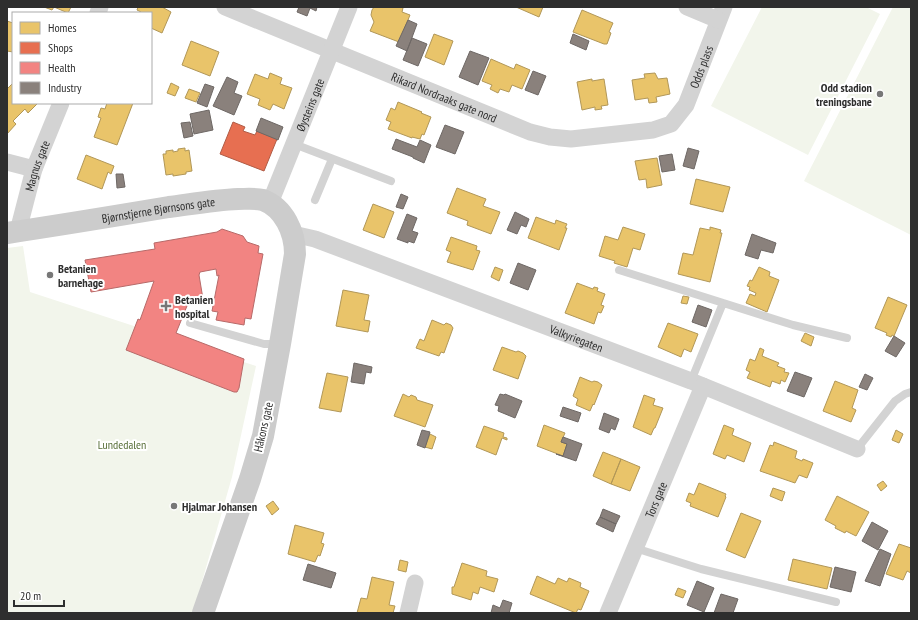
<svg xmlns="http://www.w3.org/2000/svg" width="918" height="620" font-family="'PT Sans Narrow',sans-serif">
	<style>
		.green { fill: #f2f5eb }
		.homes { fill: #e9c46a; stroke: #b19758 }
		.shops { fill: #e76f51; stroke: #b05c46 }
		.health { fill: #f28482; stroke: #b76a69 }
		.industry { fill: #8a817c; stroke: #6e6865 }
		.lines { fill: none; stroke-linecap: round; stroke-linejoin: round }
		.lane { stroke: #d3d3d3; stroke-width: 8 }
		.street { stroke: #d3d3d3; stroke-width: 17 }
		.secondary { stroke: #ccc; stroke-width: 22 }
		.poi-dot { fill: #777; stroke: #fff; stroke-width: 1.5 }
		.labels { text-anchor: middle; dominant-baseline: central; stroke-width: 4; stroke-linejoin: round; paint-order: stroke }
		.street-label { font-size: 12px; fill: #2e2e2e; stroke: #fff }
		.poi-label { font-size: 12px; font-weight: bold; fill: #2e2e2e; stroke: #fff; text-anchor: start }
		.park-label { font-size: 12px; fill: #576e37; stroke: #fff }
	</style>
	<rect width="100%" height="100%" fill="#fff"/>
	<path class="green" d="M762 7H866L880 14 808 155 711 106Z
		M893 7H911V235L804 181Z
		M23 246 30 292 256 366 232 477 193 613H7V248Z"/>
	<path class="homes" d="M44 7H71L68 13 54 7 52 10Z
		M138 7H162L171 12 162 33 151 28V13H140L141 12 137 10Z
		M374 7H400L403 8 402 12 410 15 399 42 370 31 374 22 371 15 372 10Z
		M516 7H543L539 17Z
		M582 10 613 23 609 32 611 33 607 44H604L573 32Z
		M7 21 13 23V52L7 51Z
		M434 34 453 41 444 65 425 57Z
		M191 41 219 52 210 76 182 65Z
		M491 59 514 69 516 64 530 70 522 89 512 85 509 92 500 89 498 93 490 89 492 85 482 81Z
		M270 73 282 78 280 84 292 88 284 109 273 104 270 110 258 105 260 99 247 94 255 74 268 79Z
		M655 73 658 79 667 78 670 94 656 97 657 102 649 103 648 98 635 100 632 80 645 78 644 74Z
		M592 79V81L604 79 608 105 601 106 602 109 595 110V107L582 110 577 82Z
		M13 83V103H38L28 113 25 109 13 121 16 124 7 134V89Z
		M171 83 179 87 175 96 167 93Z
		M189 89 200 93 196 102 185 98Z
		M398 102 422 112 421 113 431 117 424 135 422 134 420 139 412 137V138L388 129 391 122 386 120 391 108 395 110Z
		M107 103H133L117 145 94 137 101 118 98 117 101 108 105 109Z
		M185 148V151L189 150 192 171 186 172V174L173 176V174L166 175 163 154H166V151L173 150V152L178 151V149Z
		M86 155 114 166 111 174 108 172 102 189 77 179Z
		M657 158 662 185 647 188 646 179 639 180 635 161Z
		M696 179 730 187 723 212 690 204Z
		M457 188 486 199 483 206 500 212 491 234 467 225 468 221 447 213Z
		M373 204 394 212 384 238 363 230Z
		M536 217 555 224 556 220 567 224 565 228H567L559 250 528 238Z
		M623 227 645 234 640 250 633 248 627 267 614 263 615 261 599 256 605 236 618 240Z
		M710 227 721 230 720 233H722L710 282 678 274 683 253 693 255 700 228 710 230Z
		M451 237 477 246 476 250 480 251 473 270 447 262 451 252 446 250Z
		M495 267 503 270 499 281 491 277Z
		M759 267 770 272 769 276 779 280 767 312 746 303 750 294 755 296 756 293 749 290 750 287 747 286 750 280 752 281Z
		M577 283 593 289 594 287 598 288 597 291 605 294 601 305 604 306 601 313 598 312 594 324 565 313Z
		M343 290 369 295 364 320 370 321 368 332 336 326Z
		M683 296 689 297 687 304 681 303Z
		M888 297 907 305 894 336 892 335 891 337 886 335 887 333 875 328Z
		M432 320 444 325 446 323 451 325 453 328 444 353 441 352 439 356 416 348 420 339 424 341Z
		M668 323 698 334 691 352 684 349 681 357 658 347Z
		M805 333 814 337 811 346 801 341Z
		M502 347 516 352 518 351 523 353 526 356 518 379 493 370Z
		M760 348 764 350 762 356 779 363 777 366 785 369 784 372 789 373 785 382 781 380 780 384 772 381 770 387 747 378 750 372 746 370 750 359 755 361Z
		M327 373 348 377 341 412 319 408Z
		M580 377 592 382 594 381 598 382 602 385 594 405 593 404 590 411 576 405 578 399 573 396Z
		M835 381 858 390 852 408 856 410 851 422 823 411Z
		M403 394 409 397 411 395 416 397 417 400 433 405 425 427 394 416Z
		M644 395 655 399 653 405 663 408 655 428H654L651 435 633 427Z
		M544 425 565 433 561 442 567 444 563 456 537 446Z
		M724 425 734 429 732 435 751 443 744 462 727 455 725 459 713 454Z
		M484 426 504 433 503 437 507 438V440L502 438 496 455 476 447Z
		M896 430 903 434 899 443 892 440Z
		M430 434 436 437 432 449 425 447Z
		M774 442 797 451 795 458 802 461 803 459 813 463 807 478 799 475 795 483 760 471 770 445 773 446Z
		M603 452 621 459 611 484 593 476Z
		M621 459 640 467 630 491 611 484Z
		M883 481 887 486 881 491 877 485Z
		M699 483 726 494 725 496 726 497 718 517 690 506 691 503 686 501 689 493 694 495Z
		M773 488 785 492 782 501 770 496Z
		M837 496 869 512 856 536 846 531 845 533 835 528 836 526 825 520Z
		M273 501 279 509 272 515 266 506Z
		M741 513 761 521 745 558 726 550Z
		M295 525 324 533 321 543 324 544 320 556 318 555 315 562 288 554Z
		M899 544 911 548V573L907 571 903 580 886 574Z
		M793 559 832 568 827 589 788 580Z
		M400 560 408 562 406 572 398 570Z
		M462 563 487 571 486 576 498 579 494 592 480 587 478 594 473 592 471 600 452 594V587H454Z
		M537 576 555 584 558 578 567 582 569 578 581 583 580 587 589 591 581 610 578 609 576 613 530 594Z
		M372 577 394 582 389 605 395 606 393 613H357L361 598 367 599Z
		M678 588 686 591 683 598 675 595Z"/>
	<path class="shops" d="M233 122 245 127 243 131 255 135 257 131 277 139 264 171 220 154Z"/>
	<path class="health" d="M222 229 243 236 247 242 259 246 258 253 263 254 251 319 245 318 244 325 216 320 218 312 212 311 219 275 217 276 216 269 200 272 199 275 203 299 189 301 176 333 244 359 239 388 237 392H234L126 350 138 319 140 320 154 281 91 292 85 260 155 249 154 243 217 232Z"/>
	<path class="industry" d="M299 7H317L316 11 310 8 307 16 297 12Z
		M408 20 417 24 407 51 396 46Z
		M573 34 589 41 586 50 570 43Z
		M412 38 427 44 418 66 403 60Z
		M470 51 489 58 478 85 459 77Z
		M533 71 546 76 538 95 525 90Z
		M227 77 238 82 234 93 242 96 234 115 213 106Z
		M205 84 214 87 207 107 197 103Z
		M209 110 213 130 194 134 190 114Z
		M261 118 283 127 278 140 256 131Z
		M190 122 193 136 184 138 181 123Z
		M445 125 464 132 455 154 436 147Z
		M396 139 417 147 420 140 431 145 424 163 413 158V157L392 149Z
		M688 148 699 151 694 169 683 166Z
		M672 154 675 170 662 172 659 156Z
		M116 174H123L125 187 117 188Z
		M401 194 408 197 403 209 396 207Z
		M515 212 529 219 526 227 521 225 517 234 507 230Z
		M407 214 417 218 412 231 418 233 414 243 408 241V243L397 239Z
		M752 234 776 243 773 253 761 250 758 259 745 255Z
		M518 263 536 270 528 290 510 283Z
		M698 305 712 310 706 327 692 322Z
		M894 336 905 343 896 357 885 351Z
		M354 363 372 367 371 373 366 372 364 384 351 382Z
		M795 372 812 378 804 397 787 391Z
		M865 374 873 378 867 390 859 387Z
		M500 394 504 395 505 394 522 401 515 418 498 411 499 406 495 405Z
		M563 407 581 413 578 422 560 416Z
		M604 413 619 419 615 430 611 428 609 433 599 429Z
		M422 430 430 432 425 448 417 445Z
		M563 437 582 444 576 461 556 454 563 456 567 444 561 442Z
		M603 509 620 516 616 524 600 517Z
		M600 517 616 524 613 532 596 524Z
		M872 522 888 531 878 550 862 541Z
		M880 549 891 554 880 586 865 581Z
		M308 564 336 573 331 588 303 580Z
		M835 567 856 572 851 592 830 587Z
		M697 581 714 588 704 612 687 605Z
		M721 594 738 599 733 613H714Z
		M503 600 512 603 509 613H491L493 605 500 608Z"/>
	<g class="lines">
		<path class="lane" d="M294 144 391 181
			M315 200 332 159
			M619 270 793 325 847 338
			M190 323 264 344H278
			M691 381 723 303
			M857 449 895 401 905 394 911 392
			M635 548 701 569 836 602"/>
		<g class="street">
			<path id="s1" d="M225 7 530 132 550 137 571 139 653 130 671 124 686 105 724 7"/>
			<path d="M687 7 718 20"/>
			<path d="M98 13 100 7"/>
			<path d="M7 162 34 169"/>
			<path id="s2" d="M270 203 349 7"/>
			<path id="s3" d="M18 231 34 169 61 103"/>
			<path id="s4" d="M293 234 315 239 691 381 857 449"/>
			<path d="M408 613 415 583"/>
			<path id="s5" d="M608 613 703 386"/>
		</g>
		<path class="secondary" id="s6" d="M7 233C61 225 115 216 169 207 192 204 215 200 238 199 246 199 255 198 263 200 284 208 295 232 295 254L280 344 263 436 250 479 203 613"/>
	</g>
	<g class="poi-dot">
		<circle cx="880" cy="94" r="4"/>
		<circle cx="50" cy="275" r="4"/>
		<path d="M164 300h4v4h4v4h-4v4h-4v-4h-4v-4h4z"/>
		<circle cx="174" cy="506" r="4"/>
	</g>
	<g class="labels">
		<g class="street-label">
			<text stroke="none"><textPath href="#s1" startOffset="538">Odds plass</textPath></text>
			<text stroke="none"><textPath href="#s1" startOffset="237">Rikard Nordraaks gate nord</textPath></text>
			<text stroke="none"><textPath href="#s2" startOffset="106">Øysteins gate</textPath></text>
			<text stroke="none"><textPath href="#s3" startOffset="68">Magnus gate</textPath></text>
			<text stroke="none"><textPath href="#s6" startOffset="153">Bjørnstjerne Bjørnsons gate</textPath></text>
			<text stroke="none"><textPath href="#s4" startOffset="302">Valkyriegaten</textPath></text>
			<text transform="translate(263 427) rotate(-77)">Håkons gate</text>
			<text stroke="none"><textPath href="#s5" startOffset="123">Tors gate</textPath></text>
		</g>
		<g class="poi-label">
			<text x="872" y="87" text-anchor="end">Odd stadion<tspan x="872" dy="14">treningsbane</tspan></text>
			<text x="58" y="268">Betanien<tspan x="58" dy="14">barnehage</tspan></text>
			<text x="175" y="299">Betanien<tspan x="175" dy="14">hospital</tspan></text>
			<text x="182" y="506">Hjalmar Johansen</text>
		</g>
		<g class="park-label">
			<text x="122" y="444">Lundedalen</text>
		</g>
	</g>
	<rect width="918" height="620" fill="none" stroke="#2e2e2e" stroke-width="16"/>
	<rect x="12" y="12" width="140" height="92" fill="#ffffff" stroke="#ababab"/>
	<rect x="20" y="22" width="20" height="12" fill="#e9c46a" stroke="#ababab"/>
	<text x="48" y="32" font-size="12" fill="#2e2e2e">Homes</text>
	<rect x="20" y="42" width="20" height="12" fill="#e76f51" stroke="#ababab"/>
	<text x="48" y="52" font-size="12" fill="#2e2e2e">Shops</text>
	<rect x="20" y="62" width="20" height="12" fill="#f28482" stroke="#ababab"/>
	<text x="48" y="72" font-size="12" fill="#2e2e2e">Health</text>
	<rect x="20" y="82" width="20" height="12" fill="#8a817c" stroke="#ababab"/>
	<text x="48" y="92" font-size="12" fill="#2e2e2e">Industry</text>
	<path d="M14 600v6h50v-6" fill="none" stroke="#2e2e2e" stroke-width="2"/>
	<text x="20" y="600" font-size="12" fill="#2e2e2e" stroke="#ffffff" stroke-width="3" paint-order="stroke">20 m</text>
</svg>
